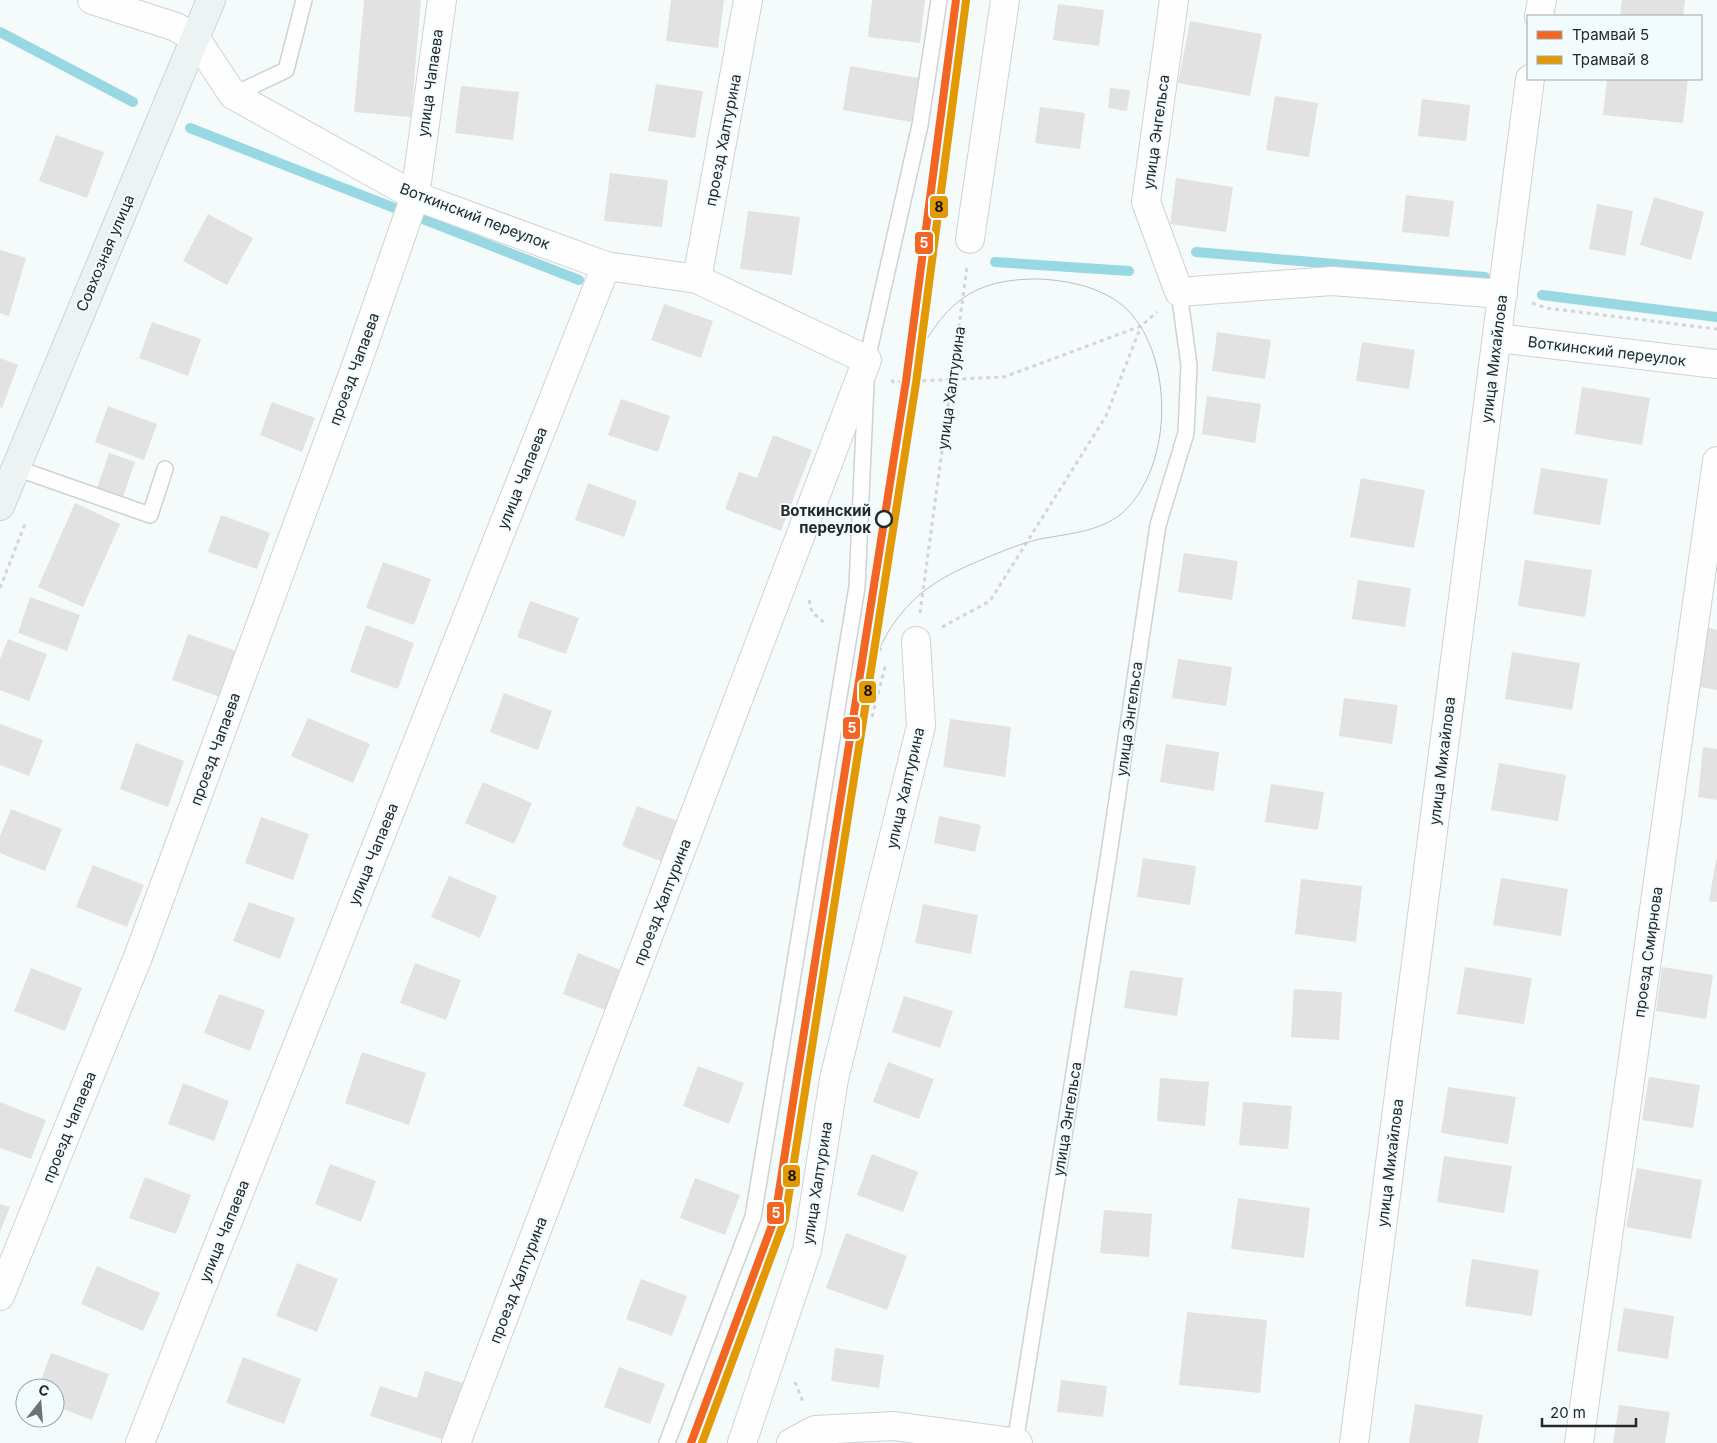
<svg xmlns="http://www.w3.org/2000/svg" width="1717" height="1443" font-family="Inter,sans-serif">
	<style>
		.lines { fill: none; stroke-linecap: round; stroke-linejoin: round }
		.stream { stroke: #97d8e3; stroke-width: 10 }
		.building { fill: #e2e2e3 }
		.lane-casing { stroke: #ced2d3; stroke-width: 18 }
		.street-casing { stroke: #ced2d3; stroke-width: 30 }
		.secondary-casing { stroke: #ced2d3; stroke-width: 30 }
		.path { stroke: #d4d5d6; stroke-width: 3; stroke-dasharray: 4 4; stroke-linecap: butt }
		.lane { stroke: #fefefe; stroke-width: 15 }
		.street { stroke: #fefefe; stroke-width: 28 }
		.secondary { stroke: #edf3f3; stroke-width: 28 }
		.tram { stroke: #bebebf; stroke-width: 1 }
		.tram-1-casing { stroke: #f2fcfe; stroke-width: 11 }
		.tram-2-casing { stroke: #f2fcfe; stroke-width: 11 }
		.tram-1 { stroke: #f26522; stroke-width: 8 }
		.tram-2 { stroke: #e29904; stroke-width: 8 }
		.stop-dot { fill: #f2fcfe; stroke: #242828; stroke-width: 2.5 }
		.labels { text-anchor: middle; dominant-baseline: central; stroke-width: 4; stroke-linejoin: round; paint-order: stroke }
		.street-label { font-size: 15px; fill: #242828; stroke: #f2fcfe }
		.stop-label { font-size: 15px; font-weight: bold; fill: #242828; stroke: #f2fcfe; text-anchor: end }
		.line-badge { stroke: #f2fcfe; stroke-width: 2 }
		.badge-label { font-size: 14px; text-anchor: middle; font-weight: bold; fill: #fff }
		.pale-badge-label { font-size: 14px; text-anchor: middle; font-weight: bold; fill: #111 }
	</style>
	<rect width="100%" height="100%" fill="#f5fafb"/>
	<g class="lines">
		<path class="stream" d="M0 32 133 102
			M190 128 579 280
			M1196 252 1485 277
			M995 262 1129 271
			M1542 295 1717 317"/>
	</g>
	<path class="building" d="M364 0H421L411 117 354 112Z
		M671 0H724L718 48 666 41Z
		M872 0H925L920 43 868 37Z
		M1622 0H1685L1683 16H1620Z
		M1058 4 1104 10 1099 46 1053 40Z
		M1190 21 1262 34 1250 96 1178 83Z
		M850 66 918 78 911 122 843 110Z
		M1607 79H1688L1683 123 1603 115Z
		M656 84 703 91 695 138 648 131Z
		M461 86 519 92 513 140 455 133Z
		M1110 88 1130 90 1127 111 1108 108Z
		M1275 96 1318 103 1309 157 1266 150Z
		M1422 99 1470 105 1466 141 1418 136Z
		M1040 107 1085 113 1080 149 1035 143Z
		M56 135 104 152 87 198 39 181Z
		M610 173 668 180 662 227 604 221Z
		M1176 178 1233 187 1226 232 1170 224Z
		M1406 195 1454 201 1449 237 1402 232Z
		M1654 197 1704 212 1691 260 1640 245Z
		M1597 204 1633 211 1625 256 1589 249Z
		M748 211 800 217 792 275 740 269Z
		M208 214 253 238 227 285 183 261Z
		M0 250 26 258 9 316 0 313Z
		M664 304 713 321 701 358 651 340Z
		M152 322 201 339 188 376 139 358Z
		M1217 332 1271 340 1265 379 1212 371Z
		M1362 342 1415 350 1409 389 1356 381Z
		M0 358 18 365 2 408 0 407Z
		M1582 387 1650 398 1642 445 1575 434Z
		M1207 396 1261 404 1255 443 1202 434Z
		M621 399 670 416 658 452 608 435Z
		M272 402 315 418 302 452 260 435Z
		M108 406 157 424 144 460 95 442Z
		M773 435 812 450 781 531 725 509 739 472 757 478Z
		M109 453 135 462 123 497 97 488Z
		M1541 468 1608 479 1600 525 1533 514Z
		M1361 478 1425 490 1414 548 1350 537Z
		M588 483 637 501 624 537 575 520Z
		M75 503 120 524 83 607 38 587Z
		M221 515 270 533 257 569 208 552Z
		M1184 553 1238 561 1232 600 1178 592Z
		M1525 560 1592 570 1585 617 1518 606Z
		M383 562 431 579 414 625 366 608Z
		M1358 580 1411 588 1405 627 1352 619Z
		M30 597 80 615 67 651 18 633Z
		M530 601 579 618 566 654 517 637Z
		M366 625 414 643 398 689 350 672Z
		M1705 627 1717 630V690L1695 686Z
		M188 634 236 651 220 697 172 680Z
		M8 639 47 654 29 701 0 690V659Z
		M1512 652 1580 663 1572 710 1505 699Z
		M1178 659 1232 667 1226 706 1172 698Z
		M504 693 552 711 538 750 490 732Z
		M1344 698 1398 705 1392 744 1339 736Z
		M308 718 370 744 353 783 291 756Z
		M950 719 1011 727 1005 777 943 767Z
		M0 724 43 740 29 776 0 765Z
		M136 743 184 761 168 807 120 789Z
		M1166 744 1219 752 1214 791 1160 782Z
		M1703 747 1717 749V800L1698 797Z
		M1499 763 1566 775 1558 821 1491 810Z
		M483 782 532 803 514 844 465 823Z
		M1271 784 1324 792 1318 830 1265 822Z
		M637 806 683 823 668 864 622 846Z
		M11 809 62 829 45 871 0 853V836Z
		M939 816 981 825 975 852 934 843Z
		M261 817 309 834 293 880 245 863Z
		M1143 858 1196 866 1190 905 1137 897Z
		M1716 860H1717V902L1709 901Z
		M93 865 144 885 127 927 76 907Z
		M449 876 497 896 480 938 431 917Z
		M1501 878 1568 889 1561 936 1493 925Z
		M1301 879 1362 886 1356 942 1295 934Z
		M249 902 295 918 280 959 233 941Z
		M923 904 978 915 971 954 915 943Z
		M578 953 623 971 608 1011 563 994Z
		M415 963 461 980 446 1020 400 1003Z
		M1465 967 1532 978 1524 1024 1457 1014Z
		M1662 967 1713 975 1706 1019 1656 1011Z
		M31 968 82 988 65 1031 14 1011Z
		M1130 970 1183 978 1177 1016 1124 1008Z
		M1294 989 1342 992 1339 1040 1291 1037Z
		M219 994 265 1010 250 1051 204 1033Z
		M904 996 953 1011 940 1048 892 1032Z
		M362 1052 426 1073 409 1125 345 1103Z
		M888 1062 934 1079 919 1119 873 1102Z
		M698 1066 744 1083 729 1124 683 1106Z
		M1649 1077 1700 1085 1693 1128 1642 1120Z
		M1160 1078 1209 1082 1205 1126 1157 1121Z
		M183 1083 229 1101 214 1141 168 1124Z
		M1448 1087 1516 1097 1508 1144 1441 1133Z
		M0 1102 46 1120 31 1159 0 1148Z
		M1243 1102 1292 1106 1288 1149 1239 1145Z
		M872 1154 918 1172 903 1212 857 1195Z
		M1444 1156 1512 1166 1504 1213 1437 1202Z
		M330 1164 376 1181 361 1222 315 1204Z
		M1637 1168 1702 1180 1691 1239 1626 1227Z
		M145 1177 191 1195 176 1234 129 1218Z
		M695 1178 740 1195 725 1235 680 1218Z
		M1238 1198 1310 1208 1304 1258 1231 1249Z
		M0 1204 10 1207 0 1232Z
		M1104 1210 1152 1214 1149 1257 1100 1253Z
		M846 1233 907 1256 887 1310 826 1288Z
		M1472 1259 1539 1270 1532 1316 1465 1306Z
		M297 1263 338 1279 317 1332 276 1316Z
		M97 1266 160 1293 143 1331 81 1304Z
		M641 1279 687 1296 672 1336 626 1319Z
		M1624 1308 1674 1316 1668 1359 1617 1351Z
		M1187 1312 1267 1320 1260 1393 1179 1385Z
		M835 1348 884 1355 879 1388 831 1381Z
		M51 1353 109 1374 92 1420 55 1406V1388H38Z
		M243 1357 301 1379 284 1424 226 1403Z
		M619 1367 665 1384 650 1424 604 1407Z
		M425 1371 463 1383 445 1440 370 1416 380 1386 417 1398Z
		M1061 1380 1107 1386 1103 1417 1057 1412Z
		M1415 1404 1483 1415 1478 1443H1409Z
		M1619 1405 1670 1412 1665 1443H1613Z"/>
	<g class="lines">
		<g class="lane-casing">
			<path id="lane" d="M233 95 286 70 304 0
				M16 468 150 515 165 469
				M667 1443 753 1217 857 587 867 360 920 125 939 0
				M1015 1443 1108 860 1158 525 1186 433 1189 365 1179 292"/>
		</g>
		<g class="street-casing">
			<path id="street" d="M92 0 176 27 196 39 233 95 415 196 606 266 697 279 867 360 456 1443
				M1174 0 1146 202 1179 292 1332 281 1503 294
				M1539 16 1542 0
				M970 239 1005 0
				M697 279 748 0
				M1497 338 1717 364
				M0 1296 138 957 356 366 415 196 442 0
				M140 1443 606 266
				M742 1443 807 1250 834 1079 921 726 916 641
				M791 1443 815 1430 894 1426 1018 1443
				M1354 1443 1530 79
				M1579 1443 1717 461"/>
		</g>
		<g class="secondary-casing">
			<path id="secondary" d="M0 506 211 0"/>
		</g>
		<path class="path" d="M1532 303 1546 308 1717 329
			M891 380 894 382 1004 377 1141 326 1157 312
			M0 588 25 524
			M809 600 812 612 827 625
			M920 613 967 267
			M942 627 990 601 1106 416 1141 326
			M870 648 886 650
			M872 717 886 663
			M795 1382 803 1402"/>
		<use href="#lane" class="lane"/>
		<use href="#street" class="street"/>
		<use href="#secondary" class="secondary"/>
		<path class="tram" d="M869 672C894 608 923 583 986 558 1003 551 1022 543 1040 539 1066 534 1099 532 1121 514 1172 470 1174 366 1133 316 1111 288 1066 279 1033 279 959 280 938 316 906 376"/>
		<g class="tram-1-casing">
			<path id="tram-1" d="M691 1443 775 1217 906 381 956 0"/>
		</g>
		<g class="tram-2-casing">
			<path id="tram-2" d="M702 1443 785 1219 916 383 966 1"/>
		</g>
		<use href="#tram-1" class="tram-1"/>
		<use href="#tram-2" class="tram-2"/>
	</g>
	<circle class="stop-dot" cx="884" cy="519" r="8"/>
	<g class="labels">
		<g class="street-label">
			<text transform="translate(430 83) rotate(-82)">улица Чапаева</text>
			<text transform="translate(1156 132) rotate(-82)">улица Энгельса</text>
			<text transform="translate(723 140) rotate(-79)">проезд Халтурина</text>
			<text transform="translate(475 216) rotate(21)">Воткинский переулок</text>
			<text transform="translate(105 253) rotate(-67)">Совхозная улица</text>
			<text transform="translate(1607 351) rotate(7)">Воткинский переулок</text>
			<text transform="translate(1494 359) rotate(-83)">улица Михайлова</text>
			<text transform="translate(354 369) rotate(-70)">проезд Чапаева</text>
			<text transform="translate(951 388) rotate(-82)">улица Халтурина</text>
			<text transform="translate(522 478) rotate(-68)">улица Чапаева</text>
			<text transform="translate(1129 719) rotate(-82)">улица Энгельса</text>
			<text transform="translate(215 749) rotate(-70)">проезд Чапаева</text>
			<text transform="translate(1442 761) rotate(-83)">улица Михайлова</text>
			<text transform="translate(905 788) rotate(-77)">улица Халтурина</text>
			<text transform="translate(373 854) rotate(-68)">улица Чапаева</text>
			<text transform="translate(662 902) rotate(-69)">проезд Халтурина</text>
			<text transform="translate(1648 952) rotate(-82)">проезд Смирнова</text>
			<text transform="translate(1067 1119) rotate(-81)">улица Энгельса</text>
			<text transform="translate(69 1127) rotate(-68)">проезд Чапаева</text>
			<text transform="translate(1390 1163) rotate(-83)">улица Михайлова</text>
			<text transform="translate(817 1183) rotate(-81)">улица Халтурина</text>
			<text transform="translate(224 1231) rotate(-68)">улица Чапаева</text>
			<text transform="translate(518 1280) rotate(-69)">проезд Халтурина</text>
		</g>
		<g class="stop-label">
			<text x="871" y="510">Воткинский<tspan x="871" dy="17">переулок</tspan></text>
		</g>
	</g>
	<g class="line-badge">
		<rect x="929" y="195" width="20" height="24" rx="5" fill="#e29904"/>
		<rect x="914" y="231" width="20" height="24" rx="5" fill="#f26522"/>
		<rect x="858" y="680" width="19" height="24" rx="5" fill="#e29904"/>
		<rect x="842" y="716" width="19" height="24" rx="5" fill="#f26522"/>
		<rect x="782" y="1164" width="19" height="24" rx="5" fill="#e29904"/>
		<rect x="766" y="1201" width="19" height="24" rx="5" fill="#f26522"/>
	</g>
	<g class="badge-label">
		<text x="924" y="248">5</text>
		<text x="852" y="733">5</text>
		<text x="776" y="1218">5</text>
	</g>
	<g class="pale-badge-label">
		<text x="939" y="212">8</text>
		<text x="868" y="696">8</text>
		<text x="792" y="1181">8</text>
	</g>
	<rect x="1527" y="15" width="175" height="65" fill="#f2fcfe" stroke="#a0a7a8"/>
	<rect x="1537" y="31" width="25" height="8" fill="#f26522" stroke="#a0a7a8"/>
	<text x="1572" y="40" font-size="15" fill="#242828">Трамвай 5</text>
	<rect x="1537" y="56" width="25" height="8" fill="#e29904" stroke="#a0a7a8"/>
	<text x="1572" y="65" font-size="15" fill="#242828">Трамвай 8</text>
	<g transform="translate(40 1403) rotate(17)"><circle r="24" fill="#f2fcfe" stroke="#a0a7a8"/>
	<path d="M0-4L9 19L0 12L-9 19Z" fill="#6d7272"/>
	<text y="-8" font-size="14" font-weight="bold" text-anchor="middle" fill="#242828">С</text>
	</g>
	<path d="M1542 1418v8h94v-8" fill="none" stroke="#242828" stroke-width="2.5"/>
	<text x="1550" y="1418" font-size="15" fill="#242828" stroke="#f2fcfe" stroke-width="4" paint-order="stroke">20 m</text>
</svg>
